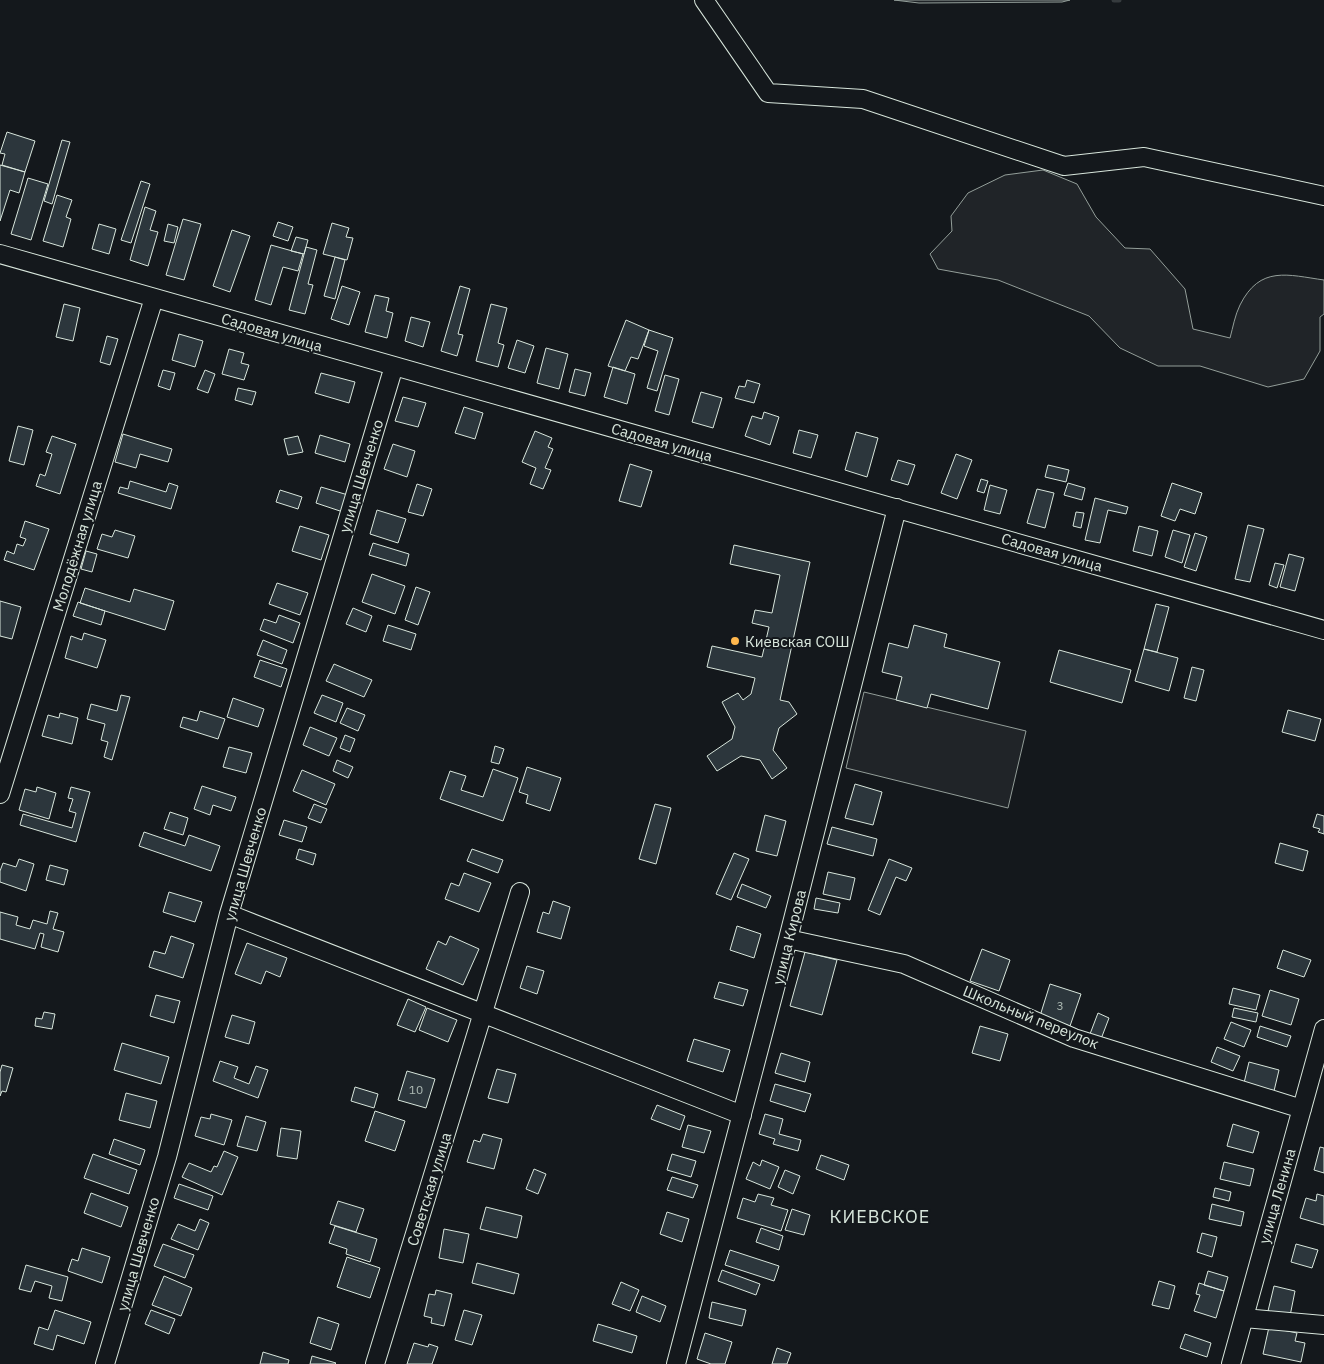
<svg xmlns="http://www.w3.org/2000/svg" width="1324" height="1364" font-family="'IBM Plex Sans',sans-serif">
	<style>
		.green { fill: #202428; stroke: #939e99 }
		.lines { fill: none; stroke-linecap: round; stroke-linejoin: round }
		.stream { stroke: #363b3e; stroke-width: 5 }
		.building { fill: #2c363c; stroke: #d8e6dc }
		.minor-casing { stroke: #d8e6dc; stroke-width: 20 }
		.minor { stroke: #14181c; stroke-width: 18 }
		.poi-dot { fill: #ffb74d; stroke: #14181c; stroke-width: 2 }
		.labels { text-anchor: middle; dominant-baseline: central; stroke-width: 4; stroke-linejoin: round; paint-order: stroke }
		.number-label { font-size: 12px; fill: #adbab4 }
		.street-label { font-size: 15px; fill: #d8e6dc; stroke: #14181c }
		.poi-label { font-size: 15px; fill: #d8e6dc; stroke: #14181c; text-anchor: start }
		.quarter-label { font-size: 18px; letter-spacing: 1px; fill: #d8e6dc; stroke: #14181c }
	</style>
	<rect width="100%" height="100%" fill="#14181c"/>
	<path class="green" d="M894 0H1070L1062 2 919 3Z
		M1043 170 1077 184 1096 217 1125 248 1150 249 1185 289 1193 329 1230 338C1233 327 1235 315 1240 305 1260 265 1288 275 1324 280V314L1320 317V351L1304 379 1268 387 1200 366H1158L1120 348 1089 316 998 280 938 269 930 254 952 231 951 216 968 193 1005 175Z
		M864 692 1026 731 1008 808 846 768Z"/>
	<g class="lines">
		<path class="stream" d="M1114 0H1119"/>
	</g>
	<path class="building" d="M7 132 35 141 25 172 2 165 5 154 0 153Z
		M62 140 70 142 52 204 44 201Z
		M0 165 25 172 19 193 10 190 0 221Z
		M28 178 48 184 31 240 11 234Z
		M141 181 150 184 131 243 121 240Z
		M57 195 72 200 66 217 71 219 63 247 43 241Z
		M145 207 156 211 150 230 158 232 148 266 130 260Z
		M183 219 201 224 184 280 166 275Z
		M278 222 293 227 288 241 273 236Z
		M332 223 349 228 346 237 353 238 347 260 323 254Z
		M99 224 116 229 109 254 92 249Z
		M168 224 178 227 174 243 164 241Z
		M232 230 250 236 230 292 213 286Z
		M296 237 308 240 304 254 291 251Z
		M271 245 303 254 298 271 283 267 271 305 255 300Z
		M306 247 317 250 308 284 313 285 305 314 289 310Z
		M335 257 345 260 335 299 324 296Z
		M342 286 360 292 349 325 331 319Z
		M460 286 470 289 458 334 463 335 457 356 441 351Z
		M375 295 389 298 386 311 393 313 387 338 365 332Z
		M64 304 80 308 73 341 56 337Z
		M491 304 507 308 498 343 504 345 498 367 476 361Z
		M411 317 430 322 423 347 405 341Z
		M626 320 649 330 638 359 631 357 625 371 608 366Z
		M649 330 673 338 657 391 647 388 658 351 644 346Z
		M179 334 203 341 195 367 172 360Z
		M107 336 118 339 110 365 100 362Z
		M517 340 534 346 525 373 508 368Z
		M546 348 568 354 559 389 537 383Z
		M229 349 244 353 241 363 249 365 244 380 222 374Z
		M613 367 635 374 627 404 604 397Z
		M575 369 591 373 585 396 569 392Z
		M163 370 175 373 170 390 158 386Z
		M205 370 215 374 208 393 197 389Z
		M321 373 355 382 349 403 315 393Z
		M665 375 679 379 669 415 655 411Z
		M747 380 760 384 754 403 735 398 739 386 745 387Z
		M238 388 256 392 252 405 235 400Z
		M701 392 722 398 713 428 692 422Z
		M403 397 426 403 418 427 395 421Z
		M464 407 483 413 475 439 455 433Z
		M764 412 779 417 770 445 745 436 752 416 762 419Z
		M18 426 33 430 24 465 9 461Z
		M799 430 818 435 811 458 793 453Z
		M535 431 552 438 548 447 553 449 545 468 551 470 543 489 530 484 536 468 522 462Z
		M856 432 878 438 867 477 845 470Z
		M123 434 172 449 168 462 140 454 136 468 115 462Z
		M320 435 350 444 345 462 315 453Z
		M52 436 76 444 60 494 36 486 40 474 45 476 52 454 46 452Z
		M298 436 303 452 288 455 284 439Z
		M393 444 415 451 407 477 384 469Z
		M956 454 972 460 957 499 941 493Z
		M898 460 915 465 908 485 891 480Z
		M630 464 652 471 641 507 619 501Z
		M1048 465 1069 470 1066 482 1045 477Z
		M981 479 988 481 984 493 977 491Z
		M130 481 166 492 169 483 178 486 171 509 118 493 120 487 128 489Z
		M1068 483 1085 488 1082 500 1064 495Z
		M1172 483 1202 493 1195 514 1180 509 1175 521 1161 516Z
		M417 484 432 489 423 516 408 512Z
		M990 485 1007 490 1000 514 984 510Z
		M321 487 348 495 343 512 316 503Z
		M1037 489 1054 493 1045 528 1027 523Z
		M280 490 302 497 298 509 276 502Z
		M1095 498 1128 507 1126 514 1108 510 1100 543 1085 540Z
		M377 510 406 519 398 543 370 534Z
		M1076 512 1084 513 1081 528 1073 526Z
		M25 521 49 529 34 570 4 560 7 551 14 554 17 544 23 546 26 539 20 537Z
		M1248 525 1264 529 1250 582 1235 579Z
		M300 526 329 535 321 560 292 551Z
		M1139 526 1158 531 1152 556 1133 551Z
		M115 530 135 536 128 558 97 549 102 534 112 537Z
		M1173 530 1190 535 1182 563 1165 557Z
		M1195 533 1207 537 1196 571 1184 567Z
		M373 543 409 554 406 566 369 555Z
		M734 545 810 562 780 700 789 702 797 714 779 728 773 750 787 768 772 779 760 760 741 756 717 771 707 756 732 739 735 727 722 702 738 693 743 700 751 694 755 678 707 667 712 646 762 657 769 627 752 623 755 610 772 613 780 575 730 564Z
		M86 551 97 554 92 572 81 569Z
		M1289 554 1304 558 1295 591 1280 587Z
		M1275 563 1284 565 1277 588 1269 585Z
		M372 574 405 586 395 614 362 602Z
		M277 583 308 593 300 615 269 604Z
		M416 587 430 592 418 625 405 620Z
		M85 588 130 602 134 589 174 601 165 630 80 603Z
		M0 601 21 607 12 639 0 636Z
		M78 602 105 611 101 625 73 616Z
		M1156 604 1169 607 1157 652 1144 649Z
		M353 608 372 616 366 632 346 624Z
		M279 615 300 623 293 643 260 630 264 619 276 623Z
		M388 625 416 634 411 650 383 641Z
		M914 625 947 634 944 647 1000 662 988 709 931 694 927 708 896 700 902 677 882 672 889 643 908 648Z
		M84 633 106 640 97 668 65 658 71 636 82 640Z
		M263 640 287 650 282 664 257 655Z
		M1144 649 1178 658 1169 691 1135 681Z
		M1059 650 1131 670 1122 703 1050 682Z
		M260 660 287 669 281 687 254 677Z
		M334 664 372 680 364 697 326 681Z
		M1192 667 1204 670 1196 701 1184 698Z
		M121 695 130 697 112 760 104 757 108 742 101 740 105 724 87 719 91 704 117 711Z
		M322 695 343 703 336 722 314 713Z
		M233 698 264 709 258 727 227 717Z
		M347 708 365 715 358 731 340 723Z
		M1288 710 1321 719 1315 741 1282 732Z
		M200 711 225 719 218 739 180 727 183 717 197 721Z
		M60 713 78 718 72 744 42 736 48 715 59 718Z
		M310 727 337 738 329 756 303 745Z
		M345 735 355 739 350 752 340 748Z
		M495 746 504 749 499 764 491 762Z
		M229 747 252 753 246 773 223 767Z
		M337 760 353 767 348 778 333 771Z
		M527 767 561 778 550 811 526 803 528 795 519 792Z
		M493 769 518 778 503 821 440 799 450 771 466 776 461 790 483 797Z
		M302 770 335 784 326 805 293 791Z
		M855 784 882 792 873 825 845 818Z
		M202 786 236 797 231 811 213 805 210 815 194 809Z
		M37 787 56 793 49 819 19 810 25 789 36 792Z
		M71 787 90 792 76 842 20 825 23 814 72 828 76 813 69 811 73 799 68 798Z
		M314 804 327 809 321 823 308 818Z
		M655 804 671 808 656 864 639 859Z
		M170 812 188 818 183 835 164 829Z
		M1317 814 1324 816V834L1318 832 1320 829 1313 827Z
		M765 815 786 821 777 856 756 851Z
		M284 820 307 827 302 842 279 835Z
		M832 827 877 839 873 856 827 844Z
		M144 832 185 846 189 835 220 846 211 871 139 846Z
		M1280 843 1308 851 1303 871 1275 863Z
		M299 849 316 854 313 865 296 859Z
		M472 849 503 860 498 873 467 861Z
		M734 853 749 859 731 900 716 894Z
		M19 859 34 864 26 891 0 882V871L3 863 16 867Z
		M889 859 912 868 906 881 896 877 880 915 868 910Z
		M50 865 68 870 64 885 46 880Z
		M828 872 855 878 850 900 823 894Z
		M464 873 491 883 479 912 445 899 451 883 459 886Z
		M742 884 771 896 766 908 737 897Z
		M169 892 202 902 195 922 163 912Z
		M816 898 840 903 838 913 814 909Z
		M553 901 570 907 561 939 537 932 543 912 549 914Z
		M50 911 58 913 53 929 64 932 58 952 41 947 44 934 40 933 35 949 0 939V912L18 917 16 925 30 929 33 920 47 924Z
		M737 926 761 934 754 958 730 950Z
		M171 936 194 944 183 978 149 967 154 951 165 954Z
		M450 936 479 949 463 985 426 969 438 941 446 945Z
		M247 943 287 958 280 977 266 971 261 984 235 974Z
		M982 949 1010 960 999 991 970 981Z
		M1283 950 1311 960 1304 977 1277 968Z
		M805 952 837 960 822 1015 790 1006Z
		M527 966 544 971 537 994 520 988Z
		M719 982 748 990 743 1006 714 998Z
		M1050 984 1081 994 1070 1026 1040 1016Z
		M1233 988 1260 995 1256 1010 1229 1004Z
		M1270 990 1299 999 1291 1025 1262 1016Z
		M156 995 180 1001 174 1023 150 1016Z
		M408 999 426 1007 415 1032 397 1025Z
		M427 1008 457 1020 448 1042 419 1030Z
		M1234 1008 1258 1013 1256 1022 1232 1017Z
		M44 1012 55 1014 52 1029 35 1026 36 1018 42 1019Z
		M1098 1013 1109 1018 1101 1039 1090 1034Z
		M232 1015 255 1022 249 1044 225 1037Z
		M1231 1022 1251 1030 1244 1047 1224 1039Z
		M980 1026 1008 1034 1000 1061 972 1053Z
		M1260 1026 1291 1036 1287 1047 1257 1037Z
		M694 1039 730 1050 723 1072 687 1061Z
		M122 1043 169 1057 161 1084 114 1070Z
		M1217 1047 1240 1056 1233 1071 1211 1062Z
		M781 1053 810 1062 805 1082 775 1073Z
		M220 1061 238 1067 234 1078 249 1084 256 1066 268 1070 258 1098 213 1081Z
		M1249 1062 1279 1070 1274 1091 1244 1083Z
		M2 1065 13 1068 6 1092 2 1091 0 1096V1072Z
		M497 1069 516 1074 508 1103 488 1098Z
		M407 1071 435 1079 426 1108 398 1100Z
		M775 1084 811 1094 805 1112 770 1101Z
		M355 1087 378 1094 374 1108 351 1101Z
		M126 1093 157 1101 150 1128 119 1120Z
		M657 1105 685 1116 680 1130 651 1119Z
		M375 1111 405 1121 395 1151 365 1141Z
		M211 1114 232 1120 224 1145 195 1136 201 1117 210 1119Z
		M765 1114 783 1119 779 1134 801 1140 798 1151 773 1144 775 1139 759 1134Z
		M246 1116 266 1122 257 1151 237 1146Z
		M1233 1124 1259 1132 1253 1153 1227 1146Z
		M688 1125 711 1131 704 1153 682 1147Z
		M281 1128 301 1131 297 1159 277 1156Z
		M483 1134 502 1139 494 1169 467 1162 474 1140 480 1142Z
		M114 1139 145 1150 140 1165 109 1154Z
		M1320 1147 1324 1148V1173L1314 1170Z
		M224 1151 238 1157 222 1195 182 1177 189 1163 211 1172 214 1166 217 1167Z
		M93 1154 137 1170 129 1194 84 1178Z
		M672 1154 696 1161 691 1177 667 1170Z
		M821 1155 849 1165 844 1180 816 1169Z
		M762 1160 779 1167 770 1189 746 1179 753 1162 760 1166Z
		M1224 1162 1254 1169 1250 1186 1220 1179Z
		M534 1169 546 1174 538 1194 526 1189Z
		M785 1170 800 1176 793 1194 778 1187Z
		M672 1177 698 1185 693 1198 667 1190Z
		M179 1184 213 1196 208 1210 174 1198Z
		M1215 1188 1231 1192 1229 1201 1213 1197Z
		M91 1193 128 1207 121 1227 84 1213Z
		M758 1194 774 1198 771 1205 788 1210 781 1231 737 1218 743 1198 755 1202Z
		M1317 1194 1324 1196V1225L1300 1218 1306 1198 1316 1201Z
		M338 1201 364 1209 356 1232 330 1224Z
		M1212 1204 1244 1212 1241 1226 1209 1219Z
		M486 1207 522 1216 517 1238 480 1229Z
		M792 1209 810 1215 804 1235 785 1230Z
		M667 1212 689 1219 682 1242 660 1234Z
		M200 1219 209 1223 198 1250 171 1239 178 1224 195 1231Z
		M335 1226 377 1239 370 1262 346 1254 347 1249 329 1243Z
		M761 1228 783 1236 779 1250 756 1242Z
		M444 1229 469 1234 463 1263 439 1258Z
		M1202 1233 1217 1237 1212 1257 1197 1252Z
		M163 1244 194 1255 185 1278 154 1266Z
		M1296 1244 1318 1250 1312 1268 1291 1262Z
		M82 1248 110 1257 102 1283 68 1271 72 1259 78 1261Z
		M730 1250 779 1266 774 1281 725 1265Z
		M347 1257 380 1268 370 1298 337 1287Z
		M477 1263 519 1274 514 1294 472 1283Z
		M26 1265 68 1277 62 1301 49 1298 52 1286 35 1281 31 1292 19 1289Z
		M722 1270 760 1284 756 1295 718 1281Z
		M1208 1271 1228 1277 1224 1291 1204 1285Z
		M164 1276 192 1288 181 1316 152 1305Z
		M1159 1281 1175 1286 1169 1309 1152 1305Z
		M621 1282 639 1290 630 1311 612 1304Z
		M1199 1283 1224 1291 1216 1318 1194 1311 1200 1295 1196 1294Z
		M1274 1286 1295 1291 1290 1316 1268 1311Z
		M436 1290 452 1294 444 1326 431 1323 432 1318 424 1316 429 1294 435 1295Z
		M642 1296 666 1306 660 1322 636 1312Z
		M712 1302 746 1310 742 1326 709 1318Z
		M55 1310 91 1322 84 1344 57 1335 53 1350 34 1344 39 1327 48 1330Z
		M151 1310 175 1319 169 1334 145 1324Z
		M464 1310 482 1315 472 1345 455 1340Z
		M318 1317 339 1324 331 1350 310 1343Z
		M598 1324 637 1336 632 1353 593 1341Z
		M1269 1327 1297 1333 1295 1341 1305 1343 1301 1362 1263 1354Z
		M705 1333 732 1342 725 1364H711L697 1359Z
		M1185 1334 1211 1343 1207 1357 1180 1348Z
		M414 1343 428 1347 429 1344 438 1347 432 1364H407Z
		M777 1348 791 1353 787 1364H772Z
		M263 1352 289 1360 288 1364H260Z
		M312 1356 336 1363 335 1364H310Z"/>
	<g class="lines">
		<g class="minor-casing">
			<path id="minor" d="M704 0 768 93 863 99 1064 166 1144 157 1324 196
				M0 254 1324 630
				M0 794 154 298
				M229 914 742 1115
				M788 939 904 964 1074 1038 1302 1109
				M1244 1318 1324 1325
				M105 1364 167 1157 229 914 394 366
				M375 1364 520 892
				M676 1364 788 939 897 508
				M1231 1364 1324 1029"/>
		</g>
		<use href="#minor" class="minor"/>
	</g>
	<circle class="poi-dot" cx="735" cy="641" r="5"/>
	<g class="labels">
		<g class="number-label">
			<text x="1060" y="1005">3</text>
			<text x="416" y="1089">10</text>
		</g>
		<g class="street-label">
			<text transform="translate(272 332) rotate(16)">Садовая улица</text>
			<text transform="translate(662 442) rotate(16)">Садовая улица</text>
			<text transform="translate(361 476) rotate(-73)">улица Шевченко</text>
			<text transform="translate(77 546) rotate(-73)">Молодёжная улица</text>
			<text transform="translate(1052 552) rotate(16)">Садовая улица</text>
			<text transform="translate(245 864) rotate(-74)">улица Шевченко</text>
			<text transform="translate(789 937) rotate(-76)">улица Кирова</text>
			<text transform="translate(1031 1017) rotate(22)">Школьный переулок</text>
			<text transform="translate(429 1189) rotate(-73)">Советская улица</text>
			<text transform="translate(1277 1196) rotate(-74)">улица Ленина</text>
			<text transform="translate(138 1254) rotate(-74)">улица Шевченко</text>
		</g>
		<g class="poi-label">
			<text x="745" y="641">Киевская СОШ</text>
		</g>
		<g class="quarter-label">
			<text x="880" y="1216">КИЕВСКОЕ</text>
		</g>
	</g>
</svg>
